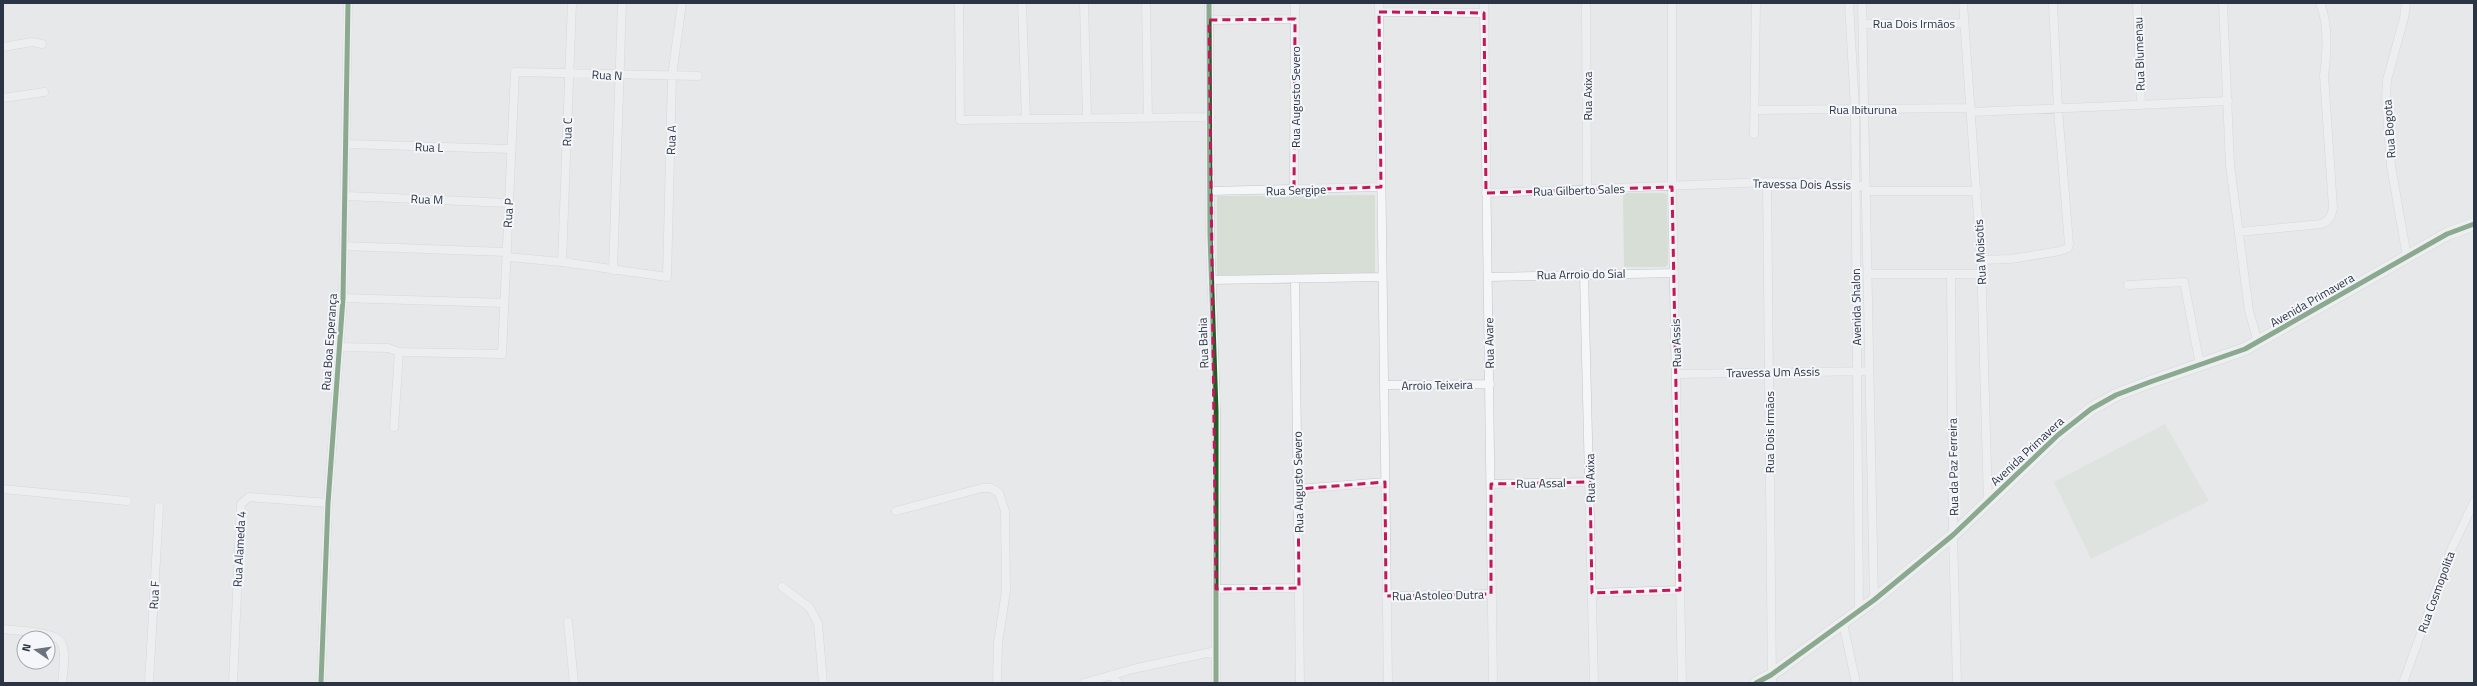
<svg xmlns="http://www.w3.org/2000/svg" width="2477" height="686" font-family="'Titillium Web',sans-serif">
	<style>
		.green { fill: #d6ded6 }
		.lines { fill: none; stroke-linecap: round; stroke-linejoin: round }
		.street-casing { stroke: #c4c6c8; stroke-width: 9 }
		.secondary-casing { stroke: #c4c6c8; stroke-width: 13 }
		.street { stroke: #f5f6f7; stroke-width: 8 }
		.secondary { stroke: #f8f8f8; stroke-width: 12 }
		.cycleway-casing { stroke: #f4f6f9; stroke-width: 8 }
		.cycleway { stroke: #1b5e20; stroke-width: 5 }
		.marked { fill: none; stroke: #c2185b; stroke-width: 3; stroke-dasharray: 8 5; stroke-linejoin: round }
		.labels { text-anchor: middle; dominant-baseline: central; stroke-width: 4; stroke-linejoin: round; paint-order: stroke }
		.street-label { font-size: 12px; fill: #2b3445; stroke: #f4f6f9 }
	</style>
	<rect width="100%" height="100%" fill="#e6e8ea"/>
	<path class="green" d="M1664 193 1667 195 1668 264 1665 267H1624L1623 193Z
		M1375 195V275H1217V196Z
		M2165 424 2209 501 2091 559 2054 482Z"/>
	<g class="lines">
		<g class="street-casing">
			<path id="street" d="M959 3 960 120 1210 117
				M1022 3 1026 119
				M1084 3 1087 118
				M1146 3 1148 118
				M1209 3 1210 235 1216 411V683
				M1379 3 1388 683
				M1484 3 1493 683
				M1586 3 1587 189
				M1672 3V187L1682 683
				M1849 3 1855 109 1859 611
				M1862 3 1874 600
				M1963 3 1981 260 1988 502
				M2137 3 2141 105
				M2223 3 2230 165 2249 311 2258 342
				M2406 3 2404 18 2387 80 2386 98 2391 166 2407 257
				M1379 12 1484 13
				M1209 20 1295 19
				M1864 24 1964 23
				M3 47 32 42 42 44
				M3 98 44 92
				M1755 110 1971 108
				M1971 112 2228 101
				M1754 134 1756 3
				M347 144 511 149
				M1767 182 1772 683
				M1294 190 1295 3
				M1210 191 1381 187
				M1486 193 1767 182 1854 184 1861 186 1868 191H1977
				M346 196 509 203
				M2239 232 2321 224C2330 221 2331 216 2333 208L2324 75C2327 53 2329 24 2320 3
				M344 246 506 252
				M507 257 562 262 667 277 672 76 682 3
				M1981 260 2011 259 2060 251 2068 248 2069 244 2058 109 2053 3
				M562 262 572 3
				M613 270 622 3
				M1584 274 1594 683
				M1869 274H1982
				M1951 274 1953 535 1957 683
				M1488 277 1674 273
				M1211 280 1382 277
				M1295 280 1300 683
				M2128 285 2184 282 2200 365
				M343 298 504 303
				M339 347 388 348 399 352 502 354 515 72 698 76
				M1677 374 1869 371
				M1385 385 1490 384
				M394 427 399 352
				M1491 484 1590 482
				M3 489 127 501
				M1298 489 1385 482
				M896 511 982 488H991L999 493 1005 511 1006 591 998 643 997 683
				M782 587 809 607 818 623 823 683
				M1216 589 1299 588
				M1592 593 1680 590
				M1386 596 1491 594
				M568 622 574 683
				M1843 623 1856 683
				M3 629C16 631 54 631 61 642 67 652 63 672 62 683
				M1112 675 1118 683
				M149 683 159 507
				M233 683 241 504 249 497 328 503
				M321 683 328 503 343 298 348 3
				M1084 683 1133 669 1216 651
				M2403 683 2451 550 2474 502"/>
		</g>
		<g class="secondary-casing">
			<path id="secondary" d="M1756 683 1771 675 1874 600 1953 535 2058 435 2091 409 2116 395 2150 382 2245 349 2447 234 2474 224"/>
		</g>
		<use href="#street" class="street"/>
		<use href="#secondary" class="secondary"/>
		<g class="cycleway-casing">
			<path id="cycleway" d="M1209 3 1210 235 1216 411V683
				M321 683 328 503 343 298 348 3
				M1756 683 1771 675 1874 600 1953 535 2058 435 2091 409 2116 395 2150 382 2245 349 2447 234 2474 224"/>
		</g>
		<use href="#cycleway" class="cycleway"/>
	</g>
	<path d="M0 0H2477V686H0ZM1379 12 1484 13 1486 193 1672 187 1680 590 1592 593 1590 482 1491 484V594L1386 596 1385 482 1298 489 1299 588 1216 589 1209 20 1295 19 1294 190 1381 187Z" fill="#e6e8ea" fill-opacity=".55" fill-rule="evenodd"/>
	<path class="marked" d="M1379 12 1484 13 1486 193 1672 187 1680 590 1592 593 1590 482 1491 484V594L1386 596 1385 482 1298 489 1299 588 1216 589 1209 20 1295 19 1294 190 1381 187Z"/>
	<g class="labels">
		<g class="street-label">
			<text x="1914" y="23">Rua Dois Irmãos</text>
			<text transform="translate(2139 54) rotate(-92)">Rua Blumenau</text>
			<text transform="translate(607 75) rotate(3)">Rua N</text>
			<text transform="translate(1587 96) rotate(-90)">Rua Axixa</text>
			<text transform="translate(1295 97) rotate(-90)">Rua Augusto Severo</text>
			<text x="1863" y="109">Rua Ibituruna</text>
			<text transform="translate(2389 129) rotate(-94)">Rua Bogota</text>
			<text transform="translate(567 132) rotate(-88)">Rua C</text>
			<text transform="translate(671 140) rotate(-88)">Rua A</text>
			<text transform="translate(429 147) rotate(2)">Rua L</text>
			<text transform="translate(1802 184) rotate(1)">Travessa Dois Assis</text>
			<text transform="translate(1296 190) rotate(-2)">Rua Sergipe</text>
			<text transform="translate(1579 190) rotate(-2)">Rua Gilberto Sales</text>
			<text transform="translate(427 199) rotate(2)">Rua M</text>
			<text transform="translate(508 213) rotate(-87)">Rua P</text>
			<text transform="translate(1980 252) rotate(-93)">Rua Moisotis</text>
			<text transform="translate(1581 274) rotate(-1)">Rua Arroio do Sial</text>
			<text transform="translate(2312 300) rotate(-30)">Avenida Primavera</text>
			<text transform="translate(1856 307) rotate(-91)">Avenida Shalon</text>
			<text transform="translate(329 342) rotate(-86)">Rua Boa Esperança</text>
			<text transform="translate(1203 343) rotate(-92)">Rua Bahia</text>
			<text transform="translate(1489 343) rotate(-91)">Rua Avare</text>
			<text transform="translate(1676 343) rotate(-92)">Rua Assis</text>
			<text transform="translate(1773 372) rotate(-1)">Travessa Um Assis</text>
			<text transform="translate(1437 385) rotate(-1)">Arroio Teixeira</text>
			<text transform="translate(1769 432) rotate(-90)">Rua Dois Irmãos</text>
			<text transform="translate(2027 451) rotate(-43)">Avenida Primavera</text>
			<text transform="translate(1953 467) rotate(-91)">Rua da Paz Ferreira</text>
			<text transform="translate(1590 478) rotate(-91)">Rua Axixa</text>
			<text transform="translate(1298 482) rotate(-91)">Rua Augusto Severo</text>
			<text transform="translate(1541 483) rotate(-1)">Rua Assal</text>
			<text transform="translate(239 549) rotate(-87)">Rua Alameda 4</text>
			<text transform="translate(2436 592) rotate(-70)">Rua Cosmopolita</text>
			<text transform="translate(154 595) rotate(-87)">Rua F</text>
			<text transform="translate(1438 595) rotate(-1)">Rua Astoleo Dutra</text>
		</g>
	</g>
	<rect width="2477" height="686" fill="none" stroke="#2b3445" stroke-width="8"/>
	<g transform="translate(36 650) rotate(283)"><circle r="19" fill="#f4f6f9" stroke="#a4a8b1"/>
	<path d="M0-3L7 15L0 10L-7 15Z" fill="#6c737f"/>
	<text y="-6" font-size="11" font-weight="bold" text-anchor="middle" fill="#2b3445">N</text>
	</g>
</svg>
